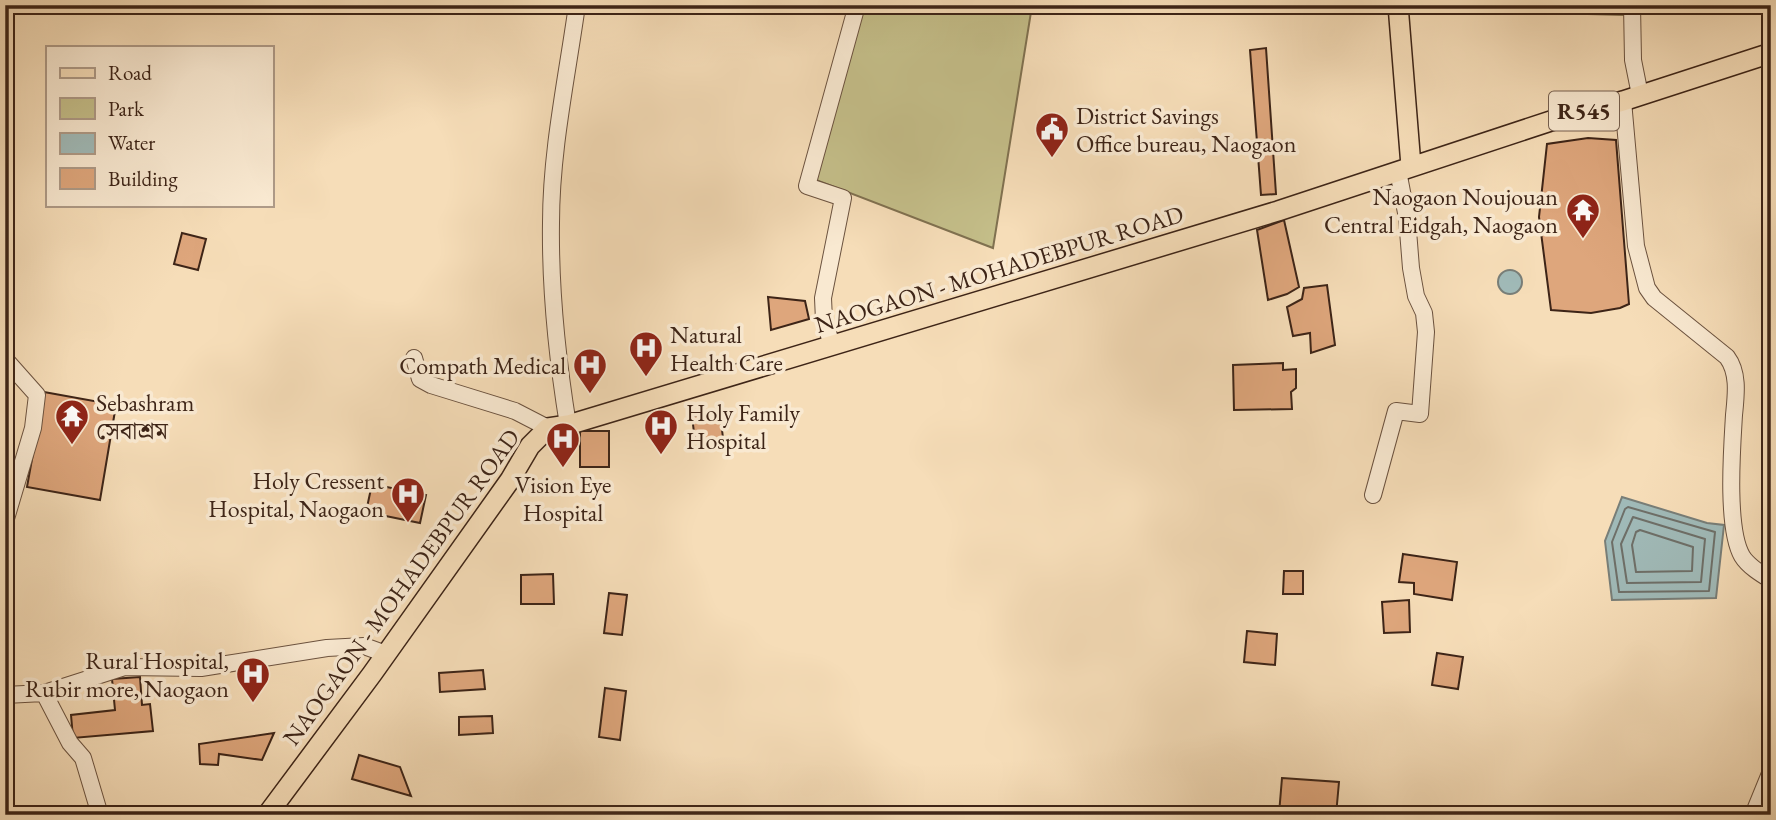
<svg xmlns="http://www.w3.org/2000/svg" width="1776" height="820" font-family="'EB Garamond','Noto Serif Bengali',serif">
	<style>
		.green { fill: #c4be89; stroke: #807150; stroke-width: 2 }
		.water { fill: #a0bab8; stroke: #787e78; stroke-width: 2 }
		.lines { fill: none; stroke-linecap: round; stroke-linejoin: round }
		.shore { stroke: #6e6f68; stroke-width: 2 }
		.building { fill: #dea67c; stroke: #3d2417; stroke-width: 2 }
		.minor-casing { stroke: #6b523f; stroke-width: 18 }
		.major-casing { stroke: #3d2417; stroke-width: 22 }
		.minor { stroke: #f9e9d1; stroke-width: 16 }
		.major { stroke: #f6ddb8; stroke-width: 19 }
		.labels { text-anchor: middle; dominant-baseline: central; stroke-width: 7; stroke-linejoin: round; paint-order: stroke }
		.shield { fill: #f9e9d1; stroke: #755f4f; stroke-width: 2 }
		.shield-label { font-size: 23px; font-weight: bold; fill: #3d2417 }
		.poi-label { font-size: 24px; fill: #3d2417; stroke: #f9e9d1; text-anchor: start }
		.street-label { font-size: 24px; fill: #3d2417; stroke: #f9e9d1 }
	</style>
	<rect width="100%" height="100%" fill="#f6ddb8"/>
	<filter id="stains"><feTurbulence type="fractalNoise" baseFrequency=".00286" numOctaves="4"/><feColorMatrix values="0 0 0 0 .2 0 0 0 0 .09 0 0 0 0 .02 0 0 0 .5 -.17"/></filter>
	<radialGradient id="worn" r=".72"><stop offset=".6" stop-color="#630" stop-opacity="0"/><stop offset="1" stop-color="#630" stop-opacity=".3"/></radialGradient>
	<path class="green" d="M863 5H996L1031 12 993 248 816 180Z
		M1408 5H1624L1623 15 1408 9Z"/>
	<path class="water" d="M1498 282a12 12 0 1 1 24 0a12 12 0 1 1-24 0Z
		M1622 497 1707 523 1724 525 1716 598 1612 600 1605 541Z"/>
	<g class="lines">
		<path class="shore" d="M1628 507 1715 532 1709 591 1619 592 1612 542 1625 509Z
			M1633 517 1705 539 1701 582 1627 583 1621 544Z
			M1640 530 1693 547 1692 571 1636 572 1632 545 1636 532Z"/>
	</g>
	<path class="building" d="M1266 48 1276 194 1261 195 1250 50Z
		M1588 138 1616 140 1629 304 1620 308 1591 313 1551 310 1539 217 1547 144Z
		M1284 220 1299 287 1287 294 1268 300 1257 230Z
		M182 233 206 239 198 270 174 264Z
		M1327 285 1335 345 1311 353 1310 333 1293 336 1287 307 1302 299 1304 288Z
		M768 297 805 301 809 319 771 330Z
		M1283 363V370L1296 369V388L1291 392 1292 409 1234 410 1233 365Z
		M44 392 116 405 100 500 27 487Z
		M720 413 723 438 695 441 692 416Z
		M580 431H609V467H580Z
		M372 484 426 495 420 523 366 512Z
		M1403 554 1457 562 1452 600 1414 594V583L1399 582Z
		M1284 571H1303V594H1283Z
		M553 574 554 604H521V575Z
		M609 593 627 595 622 635 604 633Z
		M1409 600 1410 632 1384 633 1382 602Z
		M1247 631 1277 634 1275 665 1244 662Z
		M1437 653 1463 657 1458 689 1432 685Z
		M483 670 485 689 440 692 439 673Z
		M140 677 142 705 150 704 153 731 73 738 71 715 115 710 112 679Z
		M605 688 626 691 620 740 599 737Z
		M492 716 493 733 459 735V717Z
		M274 733 262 760 219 754 218 765 200 764 199 744Z
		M359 755 400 767 411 796 352 779Z
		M1282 778 1339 782 1336 815 1279 814Z"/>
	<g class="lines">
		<g class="minor-casing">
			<path id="minor" d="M1632 5 1633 60 1640 95
				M1623 101 1636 246 1647 288 1654 298 1727 357C1739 373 1736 395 1734 415 1732 448 1726 528 1742 556 1748 566 1761 574 1771 580
				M832 345 824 320 823 298 843 198 807 186 857 5
				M414 358 420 379 431 385 515 411 548 428
				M5 359 37 395 33 428 5 522
				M568 425C557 357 550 292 551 223 551 150 567 77 577 5
				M1373 495 1396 411 1420 414 1426 332 1424 313 1416 296 1411 268 1407 218 1398 171
				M44 693 70 743 83 758 100 815
				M5 695 44 693 125 667 201 668 327 648 364 646 386 654
				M1753 815 1771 771"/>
		</g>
		<g class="major-casing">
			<path id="major" d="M1398 5 1411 166
				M267 815 372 674 510 480 530 446 548 428 568 425 1278 211 1569 115 1623 101 1771 53"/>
		</g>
		<use href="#minor" class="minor"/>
		<use href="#major" class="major"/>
	</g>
	<defs>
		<g id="civic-pin" transform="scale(1.75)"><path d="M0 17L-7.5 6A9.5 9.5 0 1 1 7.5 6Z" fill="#8f2418" stroke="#f9e9d1"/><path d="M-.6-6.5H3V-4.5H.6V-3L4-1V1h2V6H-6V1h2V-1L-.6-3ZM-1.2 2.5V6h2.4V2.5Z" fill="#fff"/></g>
		<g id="temple-pin" transform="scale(1.75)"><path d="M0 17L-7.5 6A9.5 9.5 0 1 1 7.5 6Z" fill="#8f2418" stroke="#f9e9d1"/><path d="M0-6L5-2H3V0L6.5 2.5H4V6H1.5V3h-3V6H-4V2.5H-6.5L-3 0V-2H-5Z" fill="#fff"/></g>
		<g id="hospital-pin" transform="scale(1.75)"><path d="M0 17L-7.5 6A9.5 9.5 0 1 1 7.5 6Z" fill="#8f2418" stroke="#f9e9d1"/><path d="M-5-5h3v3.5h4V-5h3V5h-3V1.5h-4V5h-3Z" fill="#fff"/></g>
	</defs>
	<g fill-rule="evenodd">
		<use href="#civic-pin" x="1052" y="129"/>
		<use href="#temple-pin" x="1583" y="210"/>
		<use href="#hospital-pin" x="646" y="348"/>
		<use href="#hospital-pin" x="590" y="365"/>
		<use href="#temple-pin" x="72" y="416"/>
		<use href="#hospital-pin" x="661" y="426"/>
		<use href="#hospital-pin" x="563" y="439"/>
		<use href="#hospital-pin" x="408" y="494"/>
		<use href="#hospital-pin" x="253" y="674"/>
	</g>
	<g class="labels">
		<rect class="shield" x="1549" y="91.5" width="70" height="39" rx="5"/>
		<g class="shield-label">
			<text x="1584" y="111">R545</text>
		</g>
		<g class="poi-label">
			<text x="1076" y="115">District Savings<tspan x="1076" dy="28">Office bureau, Naogaon</tspan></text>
			<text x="1558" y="196" text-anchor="end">Naogaon Noujouan<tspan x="1558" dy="28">Central Eidgah, Naogaon</tspan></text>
			<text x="670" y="334">Natural<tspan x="670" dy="28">Health Care</tspan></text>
			<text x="566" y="365" text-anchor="end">Compath Medical</text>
			<text x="96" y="402">Sebashram<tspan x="96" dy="28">সেবাশ্রম</tspan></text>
			<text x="686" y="412">Holy Family<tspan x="686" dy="28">Hospital</tspan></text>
			<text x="384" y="480" text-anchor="end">Holy Cressent<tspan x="384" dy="28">Hospital, Naogaon</tspan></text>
			<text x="563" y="484" text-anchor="middle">Vision Eye<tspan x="563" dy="28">Hospital</tspan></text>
			<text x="229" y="660" text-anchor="end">Rural Hospital,<tspan x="229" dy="28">Rubir more, Naogaon</tspan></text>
		</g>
		<g class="street-label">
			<text transform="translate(999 269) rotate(-17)">NAOGAON - MOHADEBPUR ROAD</text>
			<text transform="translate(401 587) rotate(-54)">NAOGAON - MOHADEBPUR ROAD</text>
		</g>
	</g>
	<rect width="1776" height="820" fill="none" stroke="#f6ddb8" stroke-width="28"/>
	<rect x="7" y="7" width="1762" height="806" fill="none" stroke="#3d2417" stroke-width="3.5"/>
	<rect x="14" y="14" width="1748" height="792" fill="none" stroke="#3d2417" stroke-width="2"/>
	<rect x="46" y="46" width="228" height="161" fill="#f9e9d1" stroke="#ae9a87" stroke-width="2"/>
	<rect x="60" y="68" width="35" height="10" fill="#f6ddb8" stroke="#ae9a87" stroke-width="2"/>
	<text x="108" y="80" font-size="21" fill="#3d2417">Road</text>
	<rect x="60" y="98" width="35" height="21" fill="#c4be89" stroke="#ae9a87" stroke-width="2"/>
	<text x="108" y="116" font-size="21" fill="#3d2417">Park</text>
	<rect x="60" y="133" width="35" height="21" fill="#a0bab8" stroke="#ae9a87" stroke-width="2"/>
	<text x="108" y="150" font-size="21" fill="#3d2417">Water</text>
	<rect x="60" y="168" width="35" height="21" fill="#dea67c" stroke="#ae9a87" stroke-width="2"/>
	<text x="108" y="186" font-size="21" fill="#3d2417">Building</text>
	<rect width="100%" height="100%" filter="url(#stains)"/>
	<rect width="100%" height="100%" fill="url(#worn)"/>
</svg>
